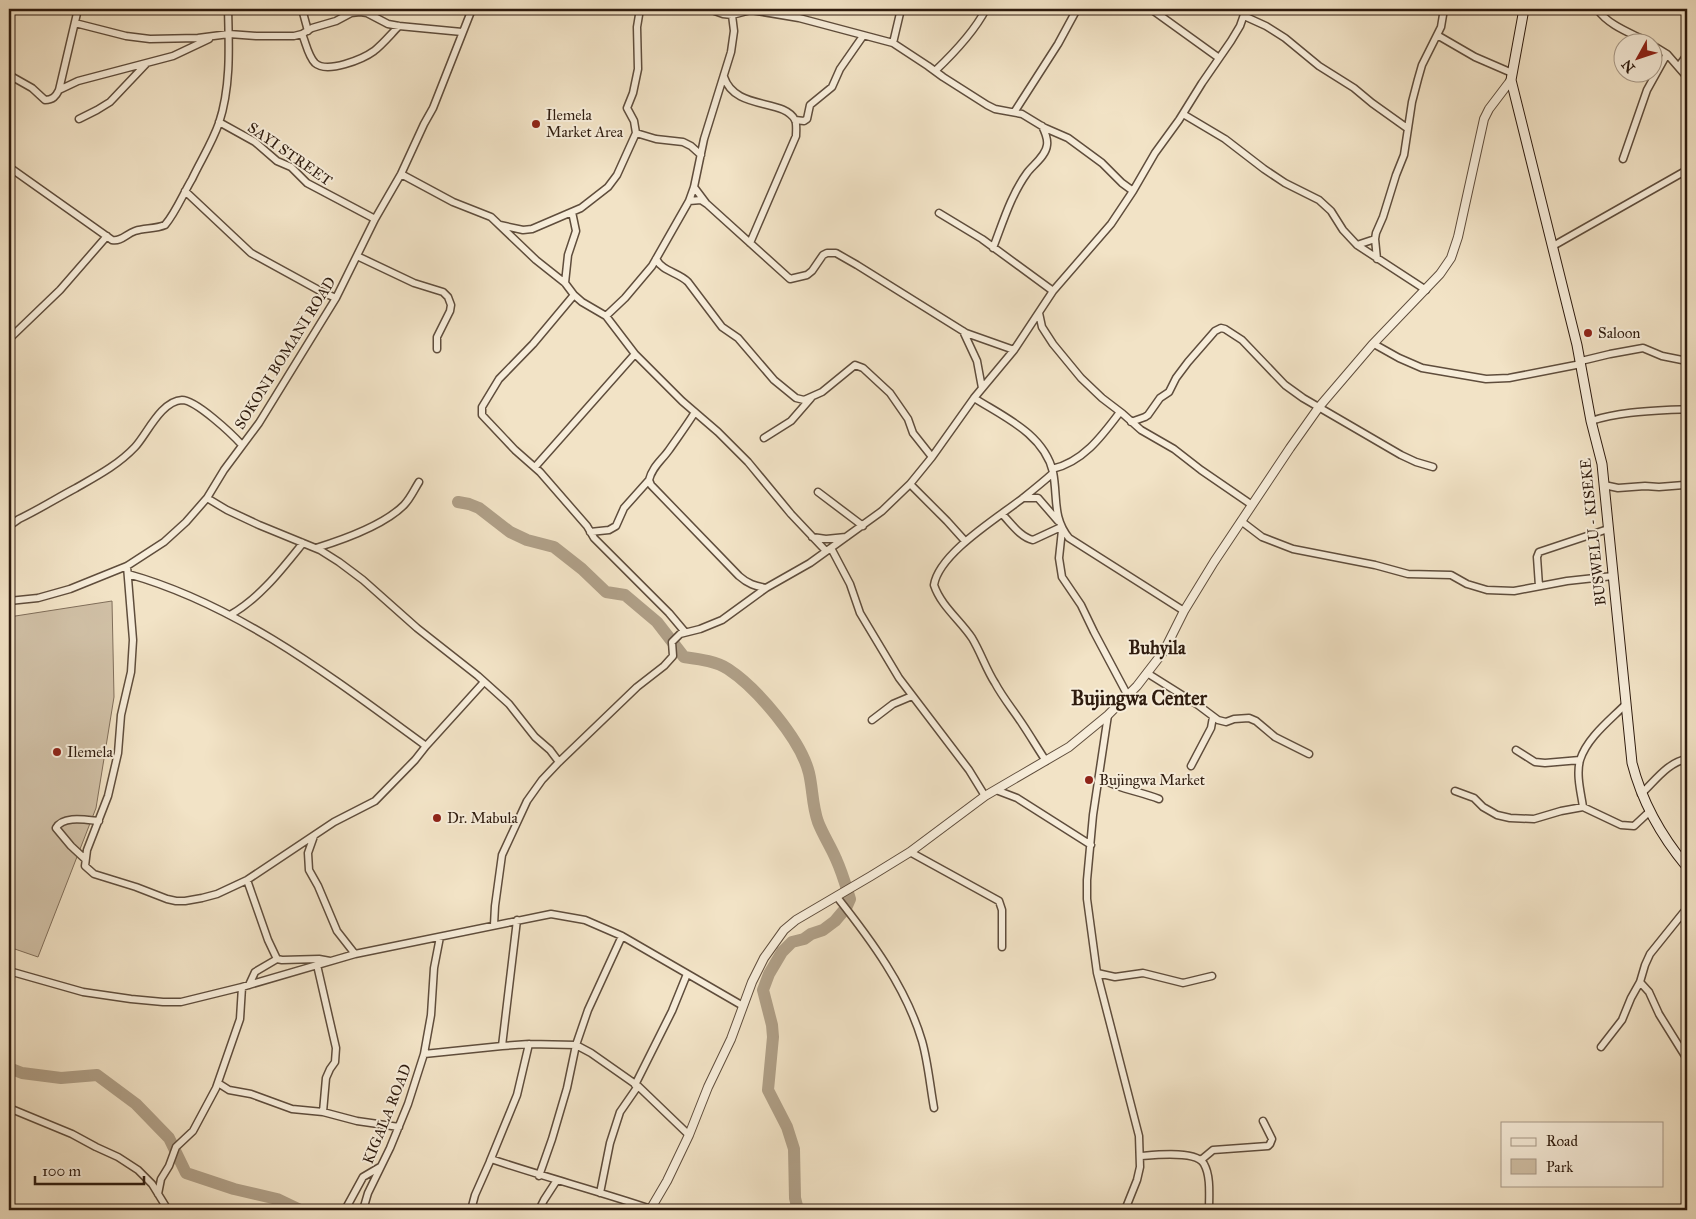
<svg xmlns="http://www.w3.org/2000/svg" width="1696" height="1219" font-family="'IM FELL Great Primer',serif">
	<style>
		.green { fill: #d1c1a7; stroke: #806e5a }
		.lines { fill: none; stroke-linecap: round; stroke-linejoin: round }
		.river { stroke: #af9f87; stroke-width: 12 }
		.minor-casing { stroke: #5f4d3c; stroke-width: 9 }
		.tertiary-casing { stroke: #5f4d3c; stroke-width: 10 }
		.secondary-casing { stroke: #2e1b0e; stroke-width: 11 }
		.minor { stroke: #f7edda; stroke-width: 6 }
		.tertiary { stroke: #f7edda; stroke-width: 8 }
		.secondary { stroke: #f7edda; stroke-width: 9 }
		.poi-dot { fill: #8f2418; stroke: #f7edda; stroke-width: 2 }
		.labels { text-anchor: middle; dominant-baseline: central; stroke-width: 4; stroke-linejoin: round; paint-order: stroke }
		.poi-label { font-size: 15px; fill: #2e1b0e; stroke: #f7edda; text-anchor: start }
		.street-label { font-size: 15px; fill: #2e1b0e; stroke: #f7edda }
		.quarter-label { font-size: 18px; font-weight: bold; fill: #2e1b0e; stroke: #f7edda }
		.district-label { font-size: 20px; font-weight: bold; fill: #2e1b0e; stroke: #f7edda }
	</style>
	<rect width="100%" height="100%" fill="#f2e3c6"/>
	<filter id="stains"><feTurbulence type="fractalNoise" baseFrequency=".004" numOctaves="4"/><feColorMatrix values="0 0 0 0 .2 0 0 0 0 .09 0 0 0 0 .02 0 0 0 .5 -.17"/></filter>
	<radialGradient id="worn" r=".72"><stop offset=".6" stop-color="#630" stop-opacity="0"/><stop offset="1" stop-color="#630" stop-opacity=".3"/></radialGradient>
	<path class="green" d="M112 601 114 697 96 808 38 957 9 947V617Z"/>
	<g class="lines">
		<path class="river" d="M458 502 469 504 479 508 510 532 527 540 554 547 582 569 606 592 625 595 657 622 684 657C698 659 716 661 728 669 757 688 801 740 809 773 813 790 812 805 818 822 823 835 831 847 836 859 842 872 846 886 850 899L846 908 835 921 823 930 811 934 804 939 792 942 782 952 769 974 763 990 772 1025 773 1037 768 1090 787 1127 794 1149 795 1198 798 1210
			M9 1068 22 1073 61 1078 97 1075 136 1104 169 1138 186 1173 234 1189 277 1199 300 1210"/>
		<g class="minor-casing">
			<path id="minor" d="M302 9 308 31
				M709 9 723 14 732 15 751 10 799 18 893 43 928 66 943 77 987 105 995 109 1022 114 1045 128 1068 138 1102 163 1122 183 1133 191
				M1151 9 1219 58
				M1597 9C1609 26 1631 33 1648 42
				M1244 16 1266 26 1285 38 1319 66 1354 88 1372 103 1407 128
				M75 23 126 36 150 39 198 38 229 34 256 36H294L302 34 312 28 336 21 351 13 360 12 367 13 388 24 399 26 462 32
				M302 34C306 43 308 56 315 63 327 74 363 59 374 51 383 44 391 34 399 26
				M1437 35 1475 57 1512 73
				M893 43 901 9
				M1654 46 1667 54 1687 77
				M1679 66 1687 55
				M935 71C954 53 974 32 986 9
				M9 75 32 88 45 100C53 100 56 96 59 90L78 9
				M724 77C735 111 784 98 795 120 797 124 796 132 796 136L750 243
				M59 90 78 81 173 56 209 39
				M1015 111 1058 44 1077 9
				M1183 114 1225 139 1264 169 1285 183 1319 200 1331 211 1343 230 1357 245 1426 290
				M79 119 97 110 110 102 146 64
				M795 120 804 121 807 119 810 105 832 87 840 69 863 36
				M219 122 255 142 277 161 291 167 307 183 375 219
				M636 133 656 139 683 142 691 146 701 155
				M1623 159 1647 90 1667 54
				M9 167 112 240C121 242 126 234 135 231 145 228 155 229 165 225 176 212 183 194 192 179 201 160 212 143 219 123 231 87 229 46 228 9
				M401 174 453 202 491 217 536 260 565 283 574 295 582 302 606 316 635 354 682 401 718 432 748 462 791 514 826 551
				M694 187 706 203
				M185 191 251 253 324 293 336 298
				M689 201 701 200 707 204 790 279 807 275 812 271 823 255 827 253H836L857 265 966 333 1014 350
				M939 213 982 239 1053 291
				M500 225 523 230 532 229 581 208 608 187 617 175 636 133 634 121 627 108 633 93 638 69 637 27 640 9
				M1357 245 1375 239
				M1553 246 1687 170
				M993 248C1003 222 1011 195 1027 173 1033 165 1046 156 1047 145 1048 139 1045 132 1042 126
				M357 256 414 283 443 292 448 297 451 305 450 311 437 337V349
				M656 259C663 272 678 272 688 282L722 327 738 338 774 380 796 398 804 400 822 392 855 365 863 368 890 393 908 419 913 433 932 457
				M1377 259 1375 239 1376 233 1383 217 1396 175 1404 155 1412 102 1418 79 1422 65 1441 27 1444 9
				M565 283 568 255 576 231 572 212
				M574 295 533 344 499 379 482 407V415L515 450 540 472 587 526 594 538 669 613 685 632
				M1039 313 1042 327 1053 344 1081 378 1102 398 1123 414 1141 430 1174 449 1201 470 1252 505
				M606 316 625 298 652 266 689 201 694 187 704 139 731 52 734 31 732 15
				M963 331 977 361 982 388
				M9 339 60 290 107 236
				M1374 344 1399 358 1422 368 1486 379 1509 378 1581 364
				M1581 361 1610 354 1643 348 1662 356 1687 361
				M974 398C1004 417 1044 434 1053 472 1058 497 1052 517 1069 538L1184 611
				M695 412C687 425 678 437 669 450 662 460 652 467 649 480L651 485 739 576C748 584 755 586 766 588
				M1591 421C1622 411 1654 411 1687 409
				M1131 422 1145 417 1148 415 1160 398 1169 392 1176 378 1188 362 1215 331 1221 328 1225 329 1242 340 1285 385 1303 398 1401 455 1416 462 1433 467
				M764 438 791 421 811 398
				M535 467 635 354
				M1052 469C1083 462 1102 436 1120 412
				M910 484 947 521 965 541
				M1604 485 1618 488 1645 486 1659 487 1684 485
				M818 492 863 526
				M207 498 227 510 259 525 320 550 339 562 363 580 417 628 478 676 509 704 535 737 550 750 559 762
				M1023 498H1038L1058 521
				M1002 514C1011 523 1020 537 1033 540L1061 527
				M1241 521 1262 537 1293 549 1375 565 1408 574 1451 575 1467 584 1487 590 1514 591 1567 581 1613 576
				M9 526 19 519C38 510 57 498 76 488 97 476 118 465 135 447 147 434 161 401 182 400 196 400 232 434 242 445
				M1062 530 1059 558 1062 577 1081 605 1094 632 1128 696
				M590 532 609 530 616 526 624 508 649 480
				M812 537 826 539 846 537
				M316 548C342 540 384 525 404 505 410 499 414 490 419 482
				M831 548 850 584 860 613 899 678 969 770 985 796
				M127 566 133 640 131 672 121 715 118 753 108 796 87 850 85 866 94 874 136 887 167 899 176 901H185L202 898 217 894 247 880 334 822 375 801 415 760 426 746 484 682
				M128 574C239 605 334 679 426 746
				M1539 586 1537 557 1539 552 1608 529
				M9 601 38 598 70 589 127 566 164 542 186 522 207 498 224 470 259 423 336 298 375 219 401 174 424 124 433 108 472 9
				M230 615C260 598 282 569 303 543
				M1147 673 1198 705 1218 720 1226 722 1234 719 1249 718 1256 721 1275 737 1309 754
				M1108 715 1093 815 1087 880V899L1097 973 1139 1136 1140 1167 1137 1180 1125 1210
				M872 720 893 704 912 696
				M1516 750 1535 762 1545 763 1580 760
				M1046 761C1038 749 1031 737 1023 725 1014 711 1003 698 995 683 986 669 981 653 972 638 960 620 941 606 934 585 939 553 999 517 1023 498 1033 490 1043 482 1053 473
				M1191 766 1211 728 1213 717
				M1099 777C1117 789 1139 791 1159 799
				M996 790 1017 798 1091 845
				M1455 791 1474 798 1483 807 1497 815 1510 818 1534 819 1561 811 1583 807 1621 825 1634 826 1649 812
				M1641 794C1655 781 1668 762 1687 759
				M1583 807C1581 793 1576 775 1580 760 1587 738 1609 721 1625 705
				M314 836 308 853 309 870 318 886 337 931 355 954
				M910 852 999 901 1002 910V947
				M85 859 71 846 56 828C63 815 87 820 99 821
				M247 880 268 940 277 959 282 960 319 959 330 961
				M837 897C871 940 906 987 922 1041 928 1062 930 1086 934 1108
				M494 925 495 906 502 855 527 801 542 780 559 762 637 687 664 666 673 656 672 642 680 634 700 629 722 620 766 588 810 563 882 511 910 484 932 457 974 398 1014 350 1053 291 1111 224 1133 191 1155 153 1179 120 1202 83 1231 41 1240 26 1246 9
				M317 965 336 1048 335 1062 330 1069 326 1078 323 1112
				M9 971 83 992 131 999 163 1002H181L242 987 355 954 551 914 585 920 622 936 743 1006
				M1097 973 1115 977 1143 973 1183 983 1212 976
				M1640 982 1649 992 1659 1014 1687 1059
				M249 985 255 972 277 959
				M502 1046 517 920
				M1601 1047 1622 1020 1631 998 1640 982 1645 965 1650 954 1687 908
				M424 1054 502 1046 529 1044 576 1045 591 1053 638 1086 689 1135
				M218 1083 229 1090 251 1094 292 1109 323 1112 357 1121 399 1127
				M635 1085 672 1011 687 974
				M9 1108 72 1134 96 1147 118 1157 138 1170 152 1184 168 1210
				M1140 1156C1154 1155 1197 1150 1204 1164 1211 1176 1209 1196 1209 1210
				M1201 1160 1213 1150 1268 1146 1270 1144 1272 1139 1263 1121
				M490 1161 517 1095 529 1044
				M539 1176 552 1139 567 1088 576 1045 588 1010 622 936
				M600 1193 610 1143 620 1112 638 1086
				M158 1194 161 1179 169 1166 176 1147 193 1131 216 1088 240 1019 242 987
				M345 1210 363 1177 380 1167
				M363 1210 368 1193 390 1148 408 1104 424 1054 431 1015 434 968 440 937
				M471 1210 475 1195 491 1159C544 1177 598 1191 651 1209
				M539 1210 544 1200 557 1180"/>
		</g>
		<g class="tertiary-casing">
			<path id="tertiary" d="M650 1210 667 1181 689 1135 708 1087 731 1039 752 982 764 958 784 930 796 920 871 876 910 852 985 796 1069 747 1108 715 1137 686 1147 673 1164 651 1184 611 1214 562 1290 448 1319 407 1372 345 1440 274 1451 258 1458 237 1484 119 1489 109 1511 80"/>
		</g>
		<g class="secondary-casing">
			<path id="secondary" d="M1524 9 1511 80 1577 345 1591 421 1602 464 1632 763C1642 802 1661 836 1687 867"/>
		</g>
		<use href="#minor" class="minor"/>
		<use href="#tertiary" class="tertiary"/>
		<use href="#secondary" class="secondary"/>
	</g>
	<g class="poi-dot">
		<circle cx="536" cy="124" r="5"/>
		<circle cx="1588" cy="333" r="5"/>
		<circle cx="57" cy="752" r="5"/>
		<circle cx="1089" cy="780" r="5"/>
		<circle cx="437" cy="818" r="5"/>
	</g>
	<g class="labels">
		<g class="poi-label">
			<text x="546" y="115">Ilemela<tspan x="546" dy="17">Market Area</tspan></text>
			<text x="1598" y="333">Saloon</text>
			<text x="67" y="752">Ilemela</text>
			<text x="1099" y="780">Bujingwa Market</text>
			<text x="447" y="818">Dr. Mabula</text>
		</g>
		<g class="street-label">
			<text transform="translate(290 154) rotate(35)">SAYI STREET</text>
			<text transform="translate(285 353) rotate(-58)">SOKONI BOMANI ROAD</text>
			<text transform="translate(1593 532) rotate(-96)">BUSWELU - KISEKE</text>
			<text transform="translate(387 1114) rotate(-68)">KIGALA ROAD</text>
		</g>
		<g class="quarter-label">
			<text x="1157" y="648">Buhyila</text>
		</g>
		<g class="district-label">
			<text x="1139" y="698">Bujingwa Center</text>
		</g>
	</g>
	<rect width="1696" height="1219" fill="none" stroke="#f2e3c6" stroke-width="30"/>
	<rect x="10" y="10" width="1676" height="1199" fill="none" stroke="#2e1b0e" stroke-width="2.5"/>
	<rect x="15" y="15" width="1666" height="1189" fill="none" stroke="#2e1b0e"/>
	<rect x="1501" y="1122" width="162" height="65" fill="#f7edda" stroke="#a79988"/>
	<rect x="1511" y="1138" width="25" height="8" fill="#f7edda" stroke="#a79988"/>
	<text x="1546" y="1146" font-size="15" fill="#2e1b0e">Road</text>
	<rect x="1511" y="1159" width="25" height="15" fill="#d1c1a7" stroke="#a79988"/>
	<text x="1546" y="1172" font-size="15" fill="#2e1b0e">Park</text>
	<g transform="translate(1638 58) rotate(230)"><circle r="24" fill="#f7edda" stroke="#a79988"/>
	<path d="M0-4L9 19L0 12L-9 19Z" fill="#8f2418"/>
	<text y="-8" font-size="14" font-weight="bold" text-anchor="middle" fill="#2e1b0e">N</text>
	</g>
	<path d="M35 1176v8h109v-8" fill="none" stroke="#2e1b0e" stroke-width="2.5"/>
	<text x="42" y="1176" font-size="15" fill="#2e1b0e" stroke="#f7edda" stroke-width="4" paint-order="stroke">100 m</text>
	<rect width="100%" height="100%" filter="url(#stains)"/>
	<rect width="100%" height="100%" fill="url(#worn)"/>
</svg>
